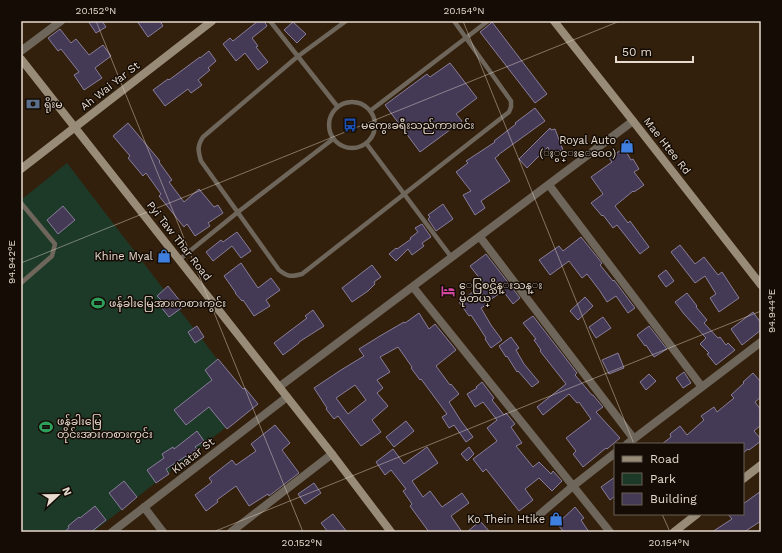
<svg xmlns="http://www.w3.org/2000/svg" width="782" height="553" font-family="'Work Sans','Noto Sans Myanmar',sans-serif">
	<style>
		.green { fill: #1d3a29 }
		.building { fill: #453a56; stroke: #887e9a; fill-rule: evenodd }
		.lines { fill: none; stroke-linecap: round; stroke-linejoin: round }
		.lane { stroke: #6e665a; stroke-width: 4.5 }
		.street { stroke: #6e665a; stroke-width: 8 }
		.secondary { stroke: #988b77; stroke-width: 8 }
		.ticks { fill: none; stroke: #e7dace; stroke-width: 1; stroke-opacity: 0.45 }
		.labels { text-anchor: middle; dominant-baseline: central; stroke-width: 3; stroke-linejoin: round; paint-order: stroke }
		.street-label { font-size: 11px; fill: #e7dace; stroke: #140c05 }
		.poi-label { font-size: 11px; fill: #e7dace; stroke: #140c05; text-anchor: start }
		.neatline { fill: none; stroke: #e7dace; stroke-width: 1.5 }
		.ticks-label { font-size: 10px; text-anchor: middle; fill: #e7dace }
	</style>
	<rect width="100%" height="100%" fill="#33200c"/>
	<path class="green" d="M67 163 253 406 93 532H21V200Z"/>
	<path class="building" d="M88 21H102L106 27 96 33Z
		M137 21H160L163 26 148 37Z
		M258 21H264L267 26 252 38 258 46 256 47 268 62 258 70 245 53 236 61 223 44 230 38 233 41Z
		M293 22 306 34 297 43 284 30Z
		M492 22 547 94 535 103 480 32 490 24Z
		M60 29 71 43 76 39 89 55 103 45 111 56 95 68 102 78 84 90 74 75 79 72 61 49 58 51 48 38Z
		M209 51 216 61 208 68 210 70 198 80 202 85 191 93 188 89 165 106 153 90 168 79 169 80 200 57V58Z
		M450 63 477 98 456 114 462 121 420 152 385 105 427 74 430 77Z
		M535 108 545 121 498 155H499L495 158 510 181 481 201 485 208 475 215 463 195 471 191 456 172 468 163 466 161 495 142 494 141 516 124 515 123Z
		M128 123 160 161 159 162 172 180 169 182 184 202 199 189 214 207 218 205 223 213 208 223 210 226 195 236 187 224 184 227 159 196 161 194 146 173 143 176 128 158 130 156 113 136Z
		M550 128 551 130 555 129 563 150 550 154 548 147 527 168 519 159Z
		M624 148 631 160 633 159 639 169 634 172 644 185 634 192 633 191 615 206 628 223 630 221 649 247 640 254 617 225 613 228 603 215 602 216 591 203 603 194 591 177 612 162 609 158Z
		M443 204 453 219 436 231 428 219 430 217 428 215Z
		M63 206 75 220 58 234 47 220Z
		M422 224 431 237 422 243 424 246 412 255 408 249 396 261 389 254 396 248 397 249 411 239 410 238 418 232 415 228Z
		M237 232 251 251 241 258 232 246 213 261 206 252 221 240 223 242Z
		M581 237 602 263 600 265 613 281 614 280 635 308 628 313 616 296 607 302 600 291 587 274 582 278 569 261 550 275 539 260 559 246 563 251Z
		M680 245 695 264 704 257 718 275 722 272 739 298 719 312 710 298 716 294 705 276 695 283 671 252Z
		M486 254 520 298 513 304 503 291 487 302 488 304 481 308 491 325 502 340 491 348 485 339 486 338 471 315 469 316 459 302 484 284 470 266Z
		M241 263 258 288 271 278 280 290 266 300 270 306 254 316 243 300 242 301 235 293H236L224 276Z
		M372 265 381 277 374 282 375 284 368 291 352 302 342 288Z
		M666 270 674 281 666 287 658 276Z
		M168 286 184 306 169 317 161 307 165 304 157 296Z
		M687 293 697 306 696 307 707 320 704 323 718 338 720 337 726 345 728 343 735 350 716 365 707 354 709 353 700 344 706 338 684 314 675 302Z
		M585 297 593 306 578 320 570 311Z
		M313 310 324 326 299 342V343L283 355 274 343 307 318 305 316Z
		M753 312 761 323V330L742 345 731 329Z
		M419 313 429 329 435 324 456 350 436 366 450 385 451 384 459 394 449 402 461 421 473 437 466 442 454 425 449 428 442 417 447 414 421 379 420 380 411 368 412 367 398 347 380 357 390 372 377 380 383 388 377 393 388 406 372 420 381 432 361 446 338 416 334 419 326 409 327 408 314 388 341 370 364 356 359 349 380 336 404 322 405 323ZM355 385 366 400 348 414 336 398Z
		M533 316 577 373 575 375 592 395H593L603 407 596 412 620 438 607 449 606 448 583 467 573 454 576 451 566 438 591 419 579 402 577 403 569 394 543 415 537 407 566 384 540 351 541 350 534 340 536 339 523 323Z
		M603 317 611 328 596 338 589 327Z
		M197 326 204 337 195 343 188 332Z
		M649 326 667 349 654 357 646 345 645 346 637 335Z
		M511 337 519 348 516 350 524 364 539 382 532 387 518 371 517 372 507 356 506 357 499 346Z
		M618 353 624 368 609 374 602 360Z
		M218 359 243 389 245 388 258 404 227 429 209 407 186 425 174 410 212 380 205 370Z
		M684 372 691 383 683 388 676 378Z
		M753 373 761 382V397L755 402 761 410V425L754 431 761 439V441L749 450 748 449 743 453V444H662L671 437 670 434 680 426 687 435 704 420 701 416 714 407 717 412 734 398 731 395 744 383 743 382Z
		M649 374 656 381 646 390 640 382Z
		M482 382 494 398 492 400 504 415 506 413 515 424 511 427 522 443 516 446 533 467 539 462 551 474 553 471 562 481 552 491 539 478 525 489 533 500 519 511 486 469 483 472 473 459 497 441 487 428 497 420 483 402 475 407 467 394 477 388 476 387Z
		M406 421 414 431 394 447 386 437Z
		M275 425 290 443 282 450 299 473 269 496 268 494 249 506 236 486 217 500 218 502 206 511 195 495 212 482 209 478 232 460 236 465 256 451 251 444Z
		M197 431 204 441 195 447 197 449 187 457 186 456 166 469 169 474 156 483 147 470 164 458 162 454 173 447 174 449Z
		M427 447 438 463 412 481 423 497 430 491 442 507 462 493 469 503 451 516 462 532H429L410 506 412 504 403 491 406 489 391 470 385 475 376 462 393 449 404 464Z
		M469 447 474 454 467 461 461 454Z
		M615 477V496L610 500 601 487Z
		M124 481 137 497 122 510 109 493Z
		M314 483 321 493 305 504 298 494Z
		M761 491V521L744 532H712L732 519 728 514H743V504Z
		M95 506 106 520 91 532H64L69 528 68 526 79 517 80 518Z
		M575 507 584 518 581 520 589 532H564L557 524Z
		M333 514 347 532H328L321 523Z
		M480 521 490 532H467Z"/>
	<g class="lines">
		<path class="lane" d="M270 21 337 106
			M346 21 297 57 203 137C197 146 198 151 201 161L279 270C288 277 291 277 302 274L509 112 511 107V101L454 21
			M329 125a23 23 0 1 1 46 0a23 23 0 1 1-46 0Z
			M370 111 488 21
			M366 143 452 258
			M21 203 55 244 52 256 21 283
			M180 259 238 212 333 139"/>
		<path class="street" d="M21 51 61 21
			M549 185 702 387
			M480 237 634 439
			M413 287 610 532
			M279 387 633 121
			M627 444 761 342
			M144 507 163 532
			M539 515 573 486 615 453
			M112 532 287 397
			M231 532 332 454"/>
		<path class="secondary" d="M554 21 633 121 761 285
			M21 59 332 454 391 532
			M21 169 212 21
			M743 479 761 465
			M674 532 697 514"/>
	</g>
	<path class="ticks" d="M96 21 303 532M463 21 634 444M21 263 620 21M662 514 670 532M213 532 761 311"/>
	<defs>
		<g id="bank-bare" transform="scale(1.08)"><path d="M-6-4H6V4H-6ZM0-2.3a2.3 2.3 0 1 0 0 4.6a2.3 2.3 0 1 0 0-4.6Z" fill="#5c6f8a" stroke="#140c05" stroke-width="2.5" paint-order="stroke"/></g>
		<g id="bus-bare" transform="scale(1.08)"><path d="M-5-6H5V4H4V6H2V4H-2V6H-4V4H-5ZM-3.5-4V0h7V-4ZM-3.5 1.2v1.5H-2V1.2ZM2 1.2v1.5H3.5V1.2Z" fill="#1a4fb4" stroke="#140c05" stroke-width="2.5" paint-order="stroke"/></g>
		<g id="shop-bare" transform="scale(1.08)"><path d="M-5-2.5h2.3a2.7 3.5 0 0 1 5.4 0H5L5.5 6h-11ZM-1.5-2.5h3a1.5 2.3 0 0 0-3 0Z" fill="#3f7fe0" stroke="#140c05" stroke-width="2.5" paint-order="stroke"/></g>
		<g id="hotel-bare" transform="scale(1.08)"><path d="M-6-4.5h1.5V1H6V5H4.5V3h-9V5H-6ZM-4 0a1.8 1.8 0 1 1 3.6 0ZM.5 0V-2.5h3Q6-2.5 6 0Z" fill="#d1479c" stroke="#140c05" stroke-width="2.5" paint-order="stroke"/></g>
		<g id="stadium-bare" transform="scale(1.08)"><path d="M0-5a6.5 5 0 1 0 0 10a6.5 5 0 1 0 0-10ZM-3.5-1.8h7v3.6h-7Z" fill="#2e9e5b" stroke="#140c05" stroke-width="2.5" paint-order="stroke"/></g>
	</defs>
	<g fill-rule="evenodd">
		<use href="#bank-bare" x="33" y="104"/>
		<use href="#bus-bare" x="350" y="125"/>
		<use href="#shop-bare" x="627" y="146"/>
		<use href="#shop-bare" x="164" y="256"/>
		<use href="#hotel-bare" x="448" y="291"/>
		<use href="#stadium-bare" x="98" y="303"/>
		<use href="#stadium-bare" x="46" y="427"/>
		<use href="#shop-bare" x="556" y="519"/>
	</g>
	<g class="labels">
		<g class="street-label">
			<text transform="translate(110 86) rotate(-38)">Ah Wai Yar St</text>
			<text transform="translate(667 146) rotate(52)">Mae Htee Rd</text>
			<text transform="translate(179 241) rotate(52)">Pyi Taw Thar Road</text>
			<text transform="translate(193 456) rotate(-38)">Khatar St</text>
		</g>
		<g class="poi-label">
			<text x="44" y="104">ရိုးမ</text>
			<text x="361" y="125">မကွေးခရီးသည်ကားဝင်း</text>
			<text x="616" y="140" text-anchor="end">Royal Auto<tspan x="616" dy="13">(ႏွင္းေ၀ေ၀)</tspan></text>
			<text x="153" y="256" text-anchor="end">Khine Myal</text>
			<text x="459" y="285">ေငြစင္သိန္းသန္း<tspan x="459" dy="13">မိုတယ္</tspan></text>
			<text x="109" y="303">ဖန်ခါးမြေအားကစားကွင်း</text>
			<text x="57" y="421">ဖန်ခါးမြေ<tspan x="57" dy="13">တိုင်းအားကစားကွင်း</tspan></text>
			<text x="545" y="519" text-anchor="end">Ko Thein Htike</text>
		</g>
	</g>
	<rect width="782" height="553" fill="none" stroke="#140c05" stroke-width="44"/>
	<rect x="614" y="443" width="130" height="72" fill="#140c05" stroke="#685e55"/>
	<rect x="622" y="456" width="20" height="6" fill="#988b77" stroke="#685e55"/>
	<text x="650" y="463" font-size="12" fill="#e7dace">Road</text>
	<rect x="622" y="473" width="20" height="12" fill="#1d3a29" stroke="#685e55"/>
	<text x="650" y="483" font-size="12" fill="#e7dace">Park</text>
	<rect x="622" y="493" width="20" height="12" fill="#453a56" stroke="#685e55"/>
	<text x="650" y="503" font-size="12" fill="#e7dace">Building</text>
	<g transform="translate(58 495) rotate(68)" stroke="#140c05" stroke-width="3" paint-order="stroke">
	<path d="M0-3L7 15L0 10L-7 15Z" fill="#e7dace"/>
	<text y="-6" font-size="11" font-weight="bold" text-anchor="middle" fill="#e7dace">N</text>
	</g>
	<path d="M616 56v6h77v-6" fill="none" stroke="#e7dace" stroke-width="2"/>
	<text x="622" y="56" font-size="12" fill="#e7dace" stroke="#140c05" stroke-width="3" paint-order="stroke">50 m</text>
	<rect x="22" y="22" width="738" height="509" class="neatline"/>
	<g class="ticks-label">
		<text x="96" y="14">20.152°N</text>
		<text x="464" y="14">20.154°N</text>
		<text transform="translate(11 262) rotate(-90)" y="4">94.942°E</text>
		<text transform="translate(771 311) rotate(-90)" y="4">94.944°E</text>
		<text x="302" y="546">20.152°N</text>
		<text x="669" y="546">20.154°N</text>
	</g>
</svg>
